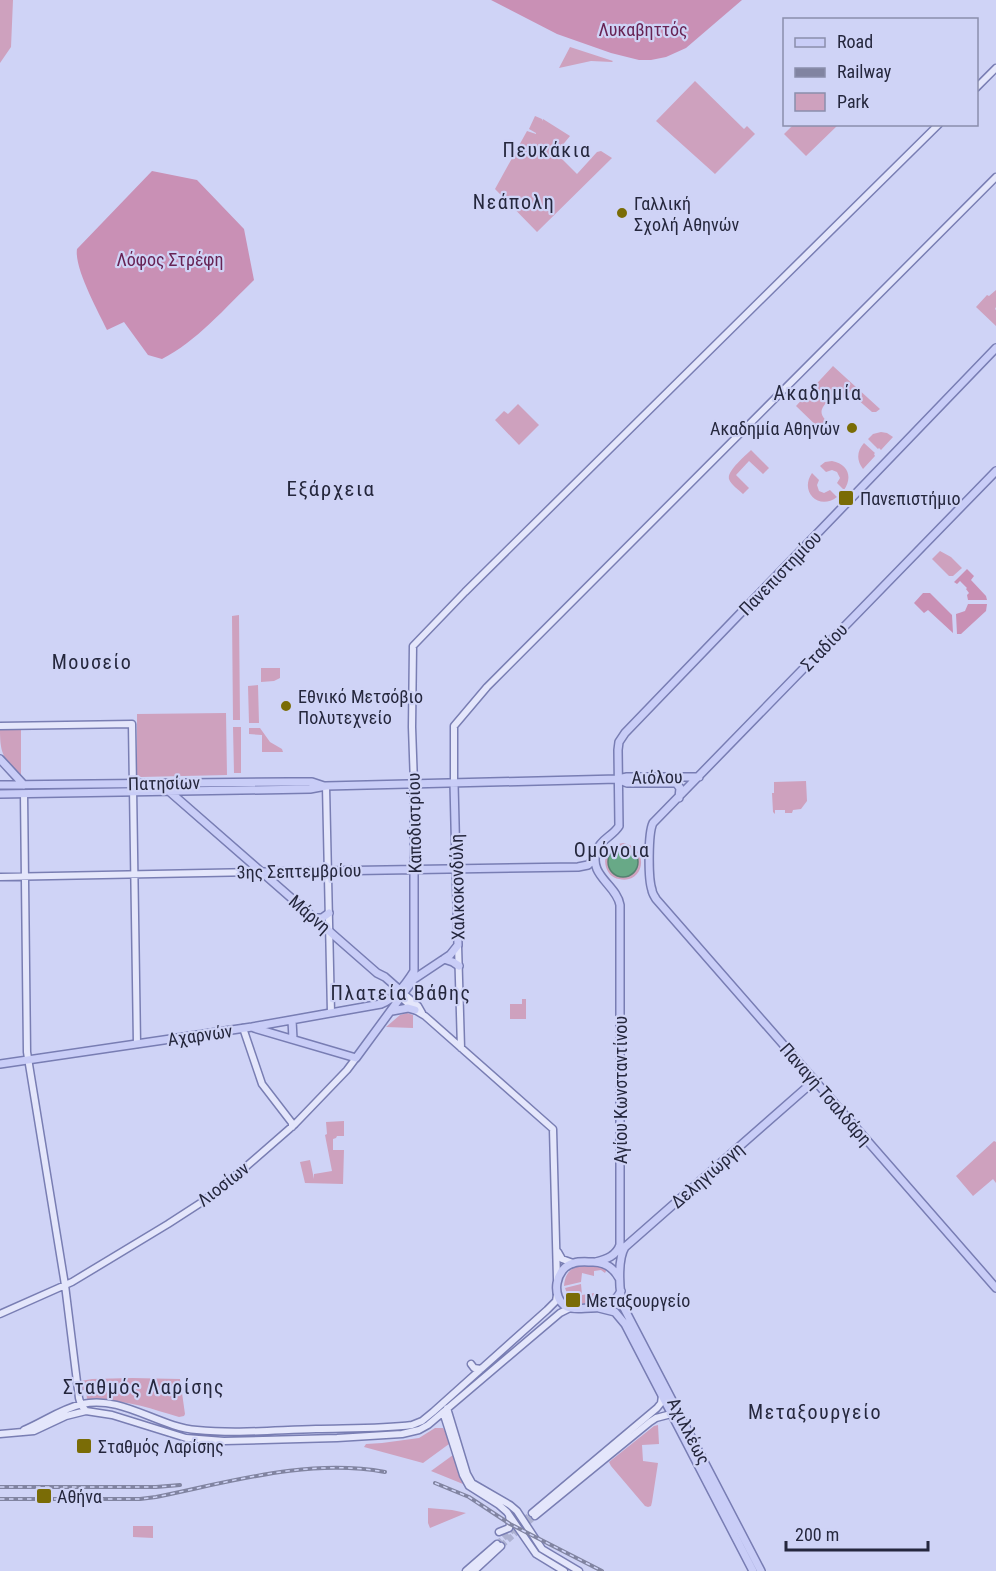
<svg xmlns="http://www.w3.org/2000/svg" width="996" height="1571" font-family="'Roboto Condensed',sans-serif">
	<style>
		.green { fill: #cea1be; fill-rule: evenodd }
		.forest { fill: #c990b5 }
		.water { fill: #68a987; stroke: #548271; stroke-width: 1.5 }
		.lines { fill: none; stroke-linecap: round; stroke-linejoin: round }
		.secondary-tunnel { stroke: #adb1d1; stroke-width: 6; stroke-dasharray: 6 3; stroke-linecap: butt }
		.secondary-casing { stroke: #797eb3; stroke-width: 9 }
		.primary-casing { stroke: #787db3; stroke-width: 10 }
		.secondary { stroke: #e4e6fb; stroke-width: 6 }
		.primary { stroke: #c9cdf7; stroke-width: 7 }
		.rail-casing { stroke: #8184a1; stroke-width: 4 }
		.rail { stroke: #cfd3f6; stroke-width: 1.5; stroke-dasharray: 4.5; stroke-linecap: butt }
		.poi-dot { fill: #7a6c06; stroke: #cfd3f6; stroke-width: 2 }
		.labels { text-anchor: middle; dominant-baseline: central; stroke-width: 4.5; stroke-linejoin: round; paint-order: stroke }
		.park-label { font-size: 18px; fill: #672354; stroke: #cfd3f6 }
		.poi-label { font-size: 18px; fill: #25273d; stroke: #cfd3f6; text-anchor: start }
		.street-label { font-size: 18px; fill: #25273d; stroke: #cfd3f6 }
		.neighbourhood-label { font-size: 20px; letter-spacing: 1.5px; fill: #25273d; stroke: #cfd3f6 }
		.quarter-label { font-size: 21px; letter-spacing: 1.5px; fill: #25273d; stroke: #cfd3f6 }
	</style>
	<rect width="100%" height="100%" fill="#cfd3f6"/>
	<path class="green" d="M0 0H13L11 47 0 63Z
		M570 47 613 61 612 62 591 61 559 68Z
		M695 81 744 129 747 126 755 134 715 174 656 121Z
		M535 116 542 119V121L543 119 570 136 556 153 577 174 597 152 601 151 612 158 537 232 495 189 527 131 536 134V133L529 129Z
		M793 125 794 124 838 125 806 156 784 134Z
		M996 290V307L995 309 996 310V326L976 307 987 295 989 296Z
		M833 366 880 409 876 412H872L849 392 841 400 830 399C816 412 821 416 833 427L826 435 796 406Z
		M518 404 539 425 519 445 495 420 504 411 508 414Z
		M881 432 887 433 893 437 881 450 879 448 878 449 868 439 873 434Z
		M864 443 875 453 874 454 875 456 863 469C856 460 857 451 864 443Z
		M751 450 769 468 763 474 749 461 736 475 749 488 743 494C739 490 731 485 729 479 727 471 745 456 751 450Z
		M832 461C848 464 853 477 844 490L837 483 840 478 837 472 832 470 826 472 820 466 825 462Z
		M812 473 819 480 817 485 819 491 824 493 830 490 837 497C819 511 799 492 812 473Z
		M940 551 951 557 962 568 953 576H949L932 559Z
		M239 615 240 720H233L232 616Z
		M261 668H280V678L274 681 261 682Z
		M258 685 259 723H249L248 686Z
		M226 713 227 775 141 777 137 775V714Z
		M233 727H241V773H234Z
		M249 728H260L270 742 282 749 283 752H262V735L249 734Z
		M0 730H21V776C4 759 0 755 0 730Z
		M806 781 807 801 801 809 793 810 792 813H785V810H775V814L773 812 772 793H774V782Z
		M623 843C651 848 644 885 619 879 612 878 608 873 606 867 602 854 612 845 623 843ZM613 851H633L638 859 629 875 619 876 609 858Z
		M522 999H526V1019H510V1004H522Z
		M407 1013 413 1015V1028L386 1027 400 1015Z
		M344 1121V1136H337L336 1138 333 1139V1150H344L343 1184 305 1183 300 1162 310 1160 314 1179V1174L332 1171 325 1135 327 1134 326 1122Z
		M994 1141 996 1142V1183L993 1179 973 1196 956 1176Z
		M599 1266 607 1269 605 1273 601 1270 594 1271V1276L582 1273 581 1282 564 1286C566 1263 582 1266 599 1266Z
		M581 1284 582 1295 594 1293V1297H598L599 1300 602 1298 605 1302C589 1306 570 1306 565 1288Z
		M132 1378 180 1379 185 1414 184 1416 179 1417C149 1408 122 1398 90 1401L87 1399 86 1390H83L81 1381 92 1379Z
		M658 1425 659 1444 642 1445 643 1461 658 1463 652 1502 651 1506 648 1507 645 1506 611 1466 609 1462 654 1426Z
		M435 1428H443L447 1435 449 1444 423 1463 364 1447 366 1444 382 1443 419 1438Z
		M453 1455 455 1457 463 1484 431 1471Z
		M428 1508 452 1510 466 1513 430 1528 428 1523Z
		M133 1526H153V1538L133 1537Z"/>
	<path class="forest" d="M491 0H742L686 48 666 57 651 60H639L611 53 557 34Z
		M152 171 197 180 244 229 254 280C226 307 196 342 162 359L148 355 124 322 107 330C98 311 74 268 77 249Z
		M967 569 974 576 971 580 986 596 987 600H968L967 595 969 593 966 589 967 588 960 581 957 584 954 582Z
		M923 593H930L952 615 953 633 928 610 924 613 914 603Z
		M968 604H987L986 611 961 634H957L956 614 965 611Z"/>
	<path class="water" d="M608 862a15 15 0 1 1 30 0a15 15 0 1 1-30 0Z"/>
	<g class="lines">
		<path class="secondary-tunnel" d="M497 1544 532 1513
			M501 1546 535 1516"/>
		<g class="secondary-casing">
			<path id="secondary" d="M976 88 996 68
				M0 726 132 724 137 1044
				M454 783V726L487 687 996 177
				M414 784 412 727 413 646 465 592 939 124
				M326 786 331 1013
				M24 794 27 1052 65 1285 79 1398 81 1405 86 1411
				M0 877 262 872
				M458 945 461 1048
				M404 994 418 1006 422 1013
				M402 998 415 1010 425 1016 553 1129 557 1279
				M243 1028 262 1084 292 1123V1127
				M558 1252 562 1259 573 1263
				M0 1314 72 1282 168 1224 202 1202 241 1171 295 1124 347 1070 356 1058
				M471 1364 474 1368 481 1369
				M447 1408 467 1474 472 1483 510 1505 517 1511 542 1549 579 1571
				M443 1412 463 1475 469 1486 499 1505 507 1512 536 1554 564 1571
				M24 1430C43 1422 61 1409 82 1404 122 1395 158 1427 197 1430 236 1434 276 1430 316 1429 347 1428 380 1429 412 1425L422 1421 433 1412 547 1310 556 1301 557 1295
				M0 1434 34 1431 66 1416 86 1411 112 1415 186 1438 224 1441 337 1438 402 1434 419 1430 428 1425 560 1313 570 1308
				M532 1513 657 1408 661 1403 662 1396
				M535 1516 650 1422 656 1418 675 1413
				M499 1532 509 1528 510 1524 509 1515
				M466 1571 497 1544
				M474 1571 501 1546"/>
		</g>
		<g class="primary-casing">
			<path id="primary" d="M996 471 653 823C648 833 648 879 652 890 652 893 655 897 656 899L996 1288
				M0 759 24 785
				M618 779 627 783H676L680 788 679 798
				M0 785 289 782H312L324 786
				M170 792 377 973 385 977 402 992
				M0 794 310 789 326 786 618 779 627 777H699
				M262 872 578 867 588 865 595 858
				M314 918H322L329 913
				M444 959 453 962 459 966
				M392 1011 408 1008 415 1010
				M292 1020 293 1039
				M254 1028 356 1058 414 979 450 955 458 945 454 783
				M0 1064 252 1027 381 1004C396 998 406 984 414 971V784
				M596 1262C607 1259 616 1256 620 1245V905C617 885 587 875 597 850 601 839 613 836 619 826L618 750 619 742 625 733 996 348
				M619 1278C613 1267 605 1262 593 1262 587 1262 580 1261 574 1263 555 1267 550 1298 567 1307 574 1310 584 1308 591 1308 605 1308 614 1304 621 1291
				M599 1308 615 1312 625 1324 753 1571
				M761 1571 624 1308C619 1294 617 1260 625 1247L814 1081"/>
		</g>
		<use href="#secondary" class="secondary"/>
		<use href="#primary" class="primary"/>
		<g class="rail-casing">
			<path id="rail" d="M435 1483 469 1497 510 1524 602 1571
				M0 1487H156L180 1485
				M0 1499H140L156 1497C230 1482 308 1458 385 1472"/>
		</g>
		<use href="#rail" class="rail"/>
	</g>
	<g class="poi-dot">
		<circle cx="622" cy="213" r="6"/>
		<circle cx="852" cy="428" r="6"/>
		<rect x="838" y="490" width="16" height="16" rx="3"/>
		<circle cx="286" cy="706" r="6"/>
		<rect x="565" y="1292" width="16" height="16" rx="3"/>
		<rect x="76" y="1438" width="16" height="16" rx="3"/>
		<rect x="36" y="1488" width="16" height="16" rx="3"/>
	</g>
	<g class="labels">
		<g class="park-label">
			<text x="643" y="29">Λυκαβηττός</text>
			<text x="170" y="259">Λόφος Στρέφη</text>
		</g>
		<g class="poi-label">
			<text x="634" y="203">Γαλλική<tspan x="634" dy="21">Σχολή Αθηνών</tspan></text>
			<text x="840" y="428" text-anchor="end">Ακαδημία Αθηνών</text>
			<text x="860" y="498">Πανεπιστήμιο</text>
			<text x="298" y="696">Εθνικό Μετσόβιο<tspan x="298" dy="21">Πολυτεχνείο</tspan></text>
			<text x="586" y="1300">Μεταξουργείο</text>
			<text x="98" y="1446">Σταθμός Λαρίσης</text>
			<text x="57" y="1496">Αθήνα</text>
		</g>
		<g class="street-label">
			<text transform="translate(780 573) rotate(-46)">Πανεπιστημίου</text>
			<text transform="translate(824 647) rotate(-46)">Σταδίου</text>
			<text transform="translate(657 777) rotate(-1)">Αιόλου</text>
			<text transform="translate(164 783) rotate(-1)">Πατησίων</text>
			<text transform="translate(414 823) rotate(-91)">Καποδιστρίου</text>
			<text transform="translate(299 871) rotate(-1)">3ης Σεπτεμβρίου</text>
			<text transform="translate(457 887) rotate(-91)">Χαλκοκονδύλη</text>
			<text transform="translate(310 914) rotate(41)">Μάρνη</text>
			<text transform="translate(200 1035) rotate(-8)">Αχαρνών</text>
			<text transform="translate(620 1090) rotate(-90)">Αγίου Κωνσταντίνου</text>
			<text transform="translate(826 1094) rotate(49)">Παναγή Τσαλδάρη</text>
			<text transform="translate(707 1175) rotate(-41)">Δεληγιώργη</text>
			<text transform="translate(223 1184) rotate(-38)">Λιοσίων</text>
			<text transform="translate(689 1431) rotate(63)">Αχιλλέως</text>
		</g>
		<g class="neighbourhood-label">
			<text x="547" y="150">Πευκάκια</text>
			<text x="514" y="202">Νεάπολη</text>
			<text x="818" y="393">Ακαδημία</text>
			<text x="92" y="662">Μουσείο</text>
			<text x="612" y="850">Ομόνοια</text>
			<text x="401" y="993">Πλατεία Βάθης</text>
			<text x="144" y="1387">Σταθμός Λαρίσης</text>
			<text x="815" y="1412">Μεταξουργείο</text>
		</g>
		<g class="quarter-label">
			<text x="331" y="489">Εξάρχεια</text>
		</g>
	</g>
	<rect x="783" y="18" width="195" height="108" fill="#cfd3f6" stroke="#8b8eac" stroke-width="1.5"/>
	<rect x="795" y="38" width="30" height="9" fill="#c9cdf7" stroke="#8b8eac" stroke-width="1.5"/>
	<text x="837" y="48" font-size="18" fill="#25273d">Road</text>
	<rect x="795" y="68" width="30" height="9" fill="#8184a1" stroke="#8b8eac" stroke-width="1.5"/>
	<text x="837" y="78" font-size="18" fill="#25273d">Railway</text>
	<rect x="795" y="93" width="30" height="18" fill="#cea1be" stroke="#8b8eac" stroke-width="1.5"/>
	<text x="837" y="108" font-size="18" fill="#25273d">Park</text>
	<path d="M786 1541v9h142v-9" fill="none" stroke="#25273d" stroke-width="3"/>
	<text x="795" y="1541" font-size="18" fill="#25273d" stroke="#cfd3f6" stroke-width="4.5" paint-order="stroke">200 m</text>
</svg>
